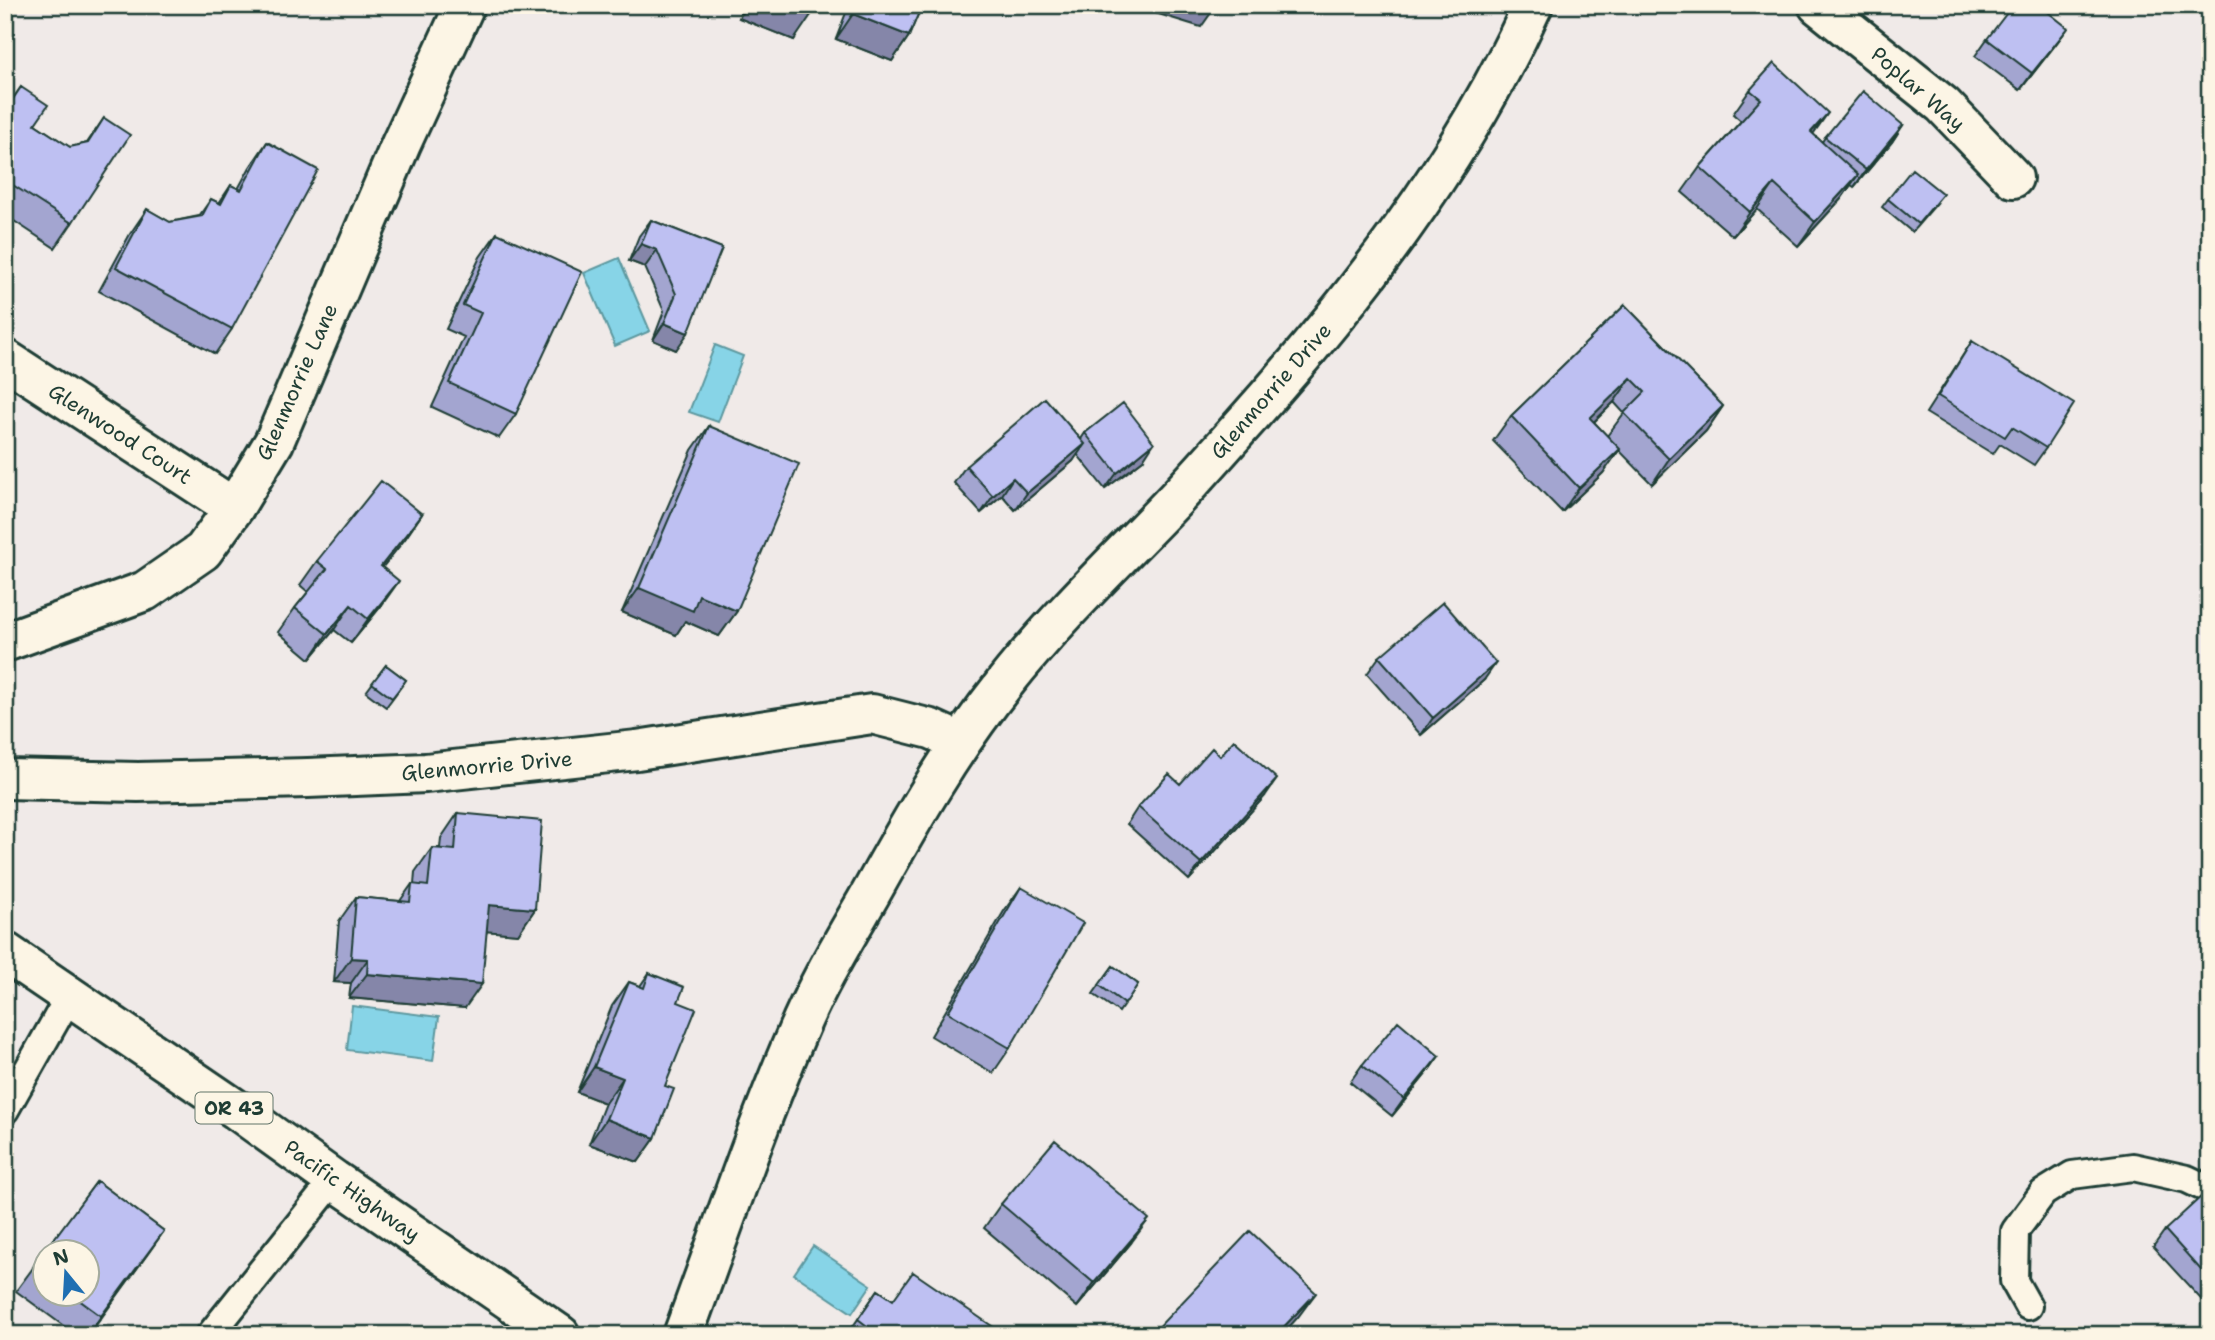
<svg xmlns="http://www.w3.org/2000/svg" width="2215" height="1340" font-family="'Shantell Sans',sans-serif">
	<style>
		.water { fill: #87d4e7; stroke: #5d989f; stroke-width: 2 }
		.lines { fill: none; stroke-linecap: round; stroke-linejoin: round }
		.lane-casing { stroke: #1f3d34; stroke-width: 32 }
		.street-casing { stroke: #1f3d34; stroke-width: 44 }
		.secondary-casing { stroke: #1f3d34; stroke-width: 44 }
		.primary-casing { stroke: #1f3d34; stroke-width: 44 }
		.lane { stroke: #fcf5e5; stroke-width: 26 }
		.street { stroke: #fcf5e5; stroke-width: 38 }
		.secondary { stroke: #fcf5e5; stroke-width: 38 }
		.primary { stroke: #fcf5e5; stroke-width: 38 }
		.wall { fill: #a3a5d0; stroke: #1f3d34; stroke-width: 2; fill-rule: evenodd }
		.shaded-wall { fill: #8586a9; stroke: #1f3d34; stroke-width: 2 }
		.building { fill: #bec0f2; stroke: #1f3d34; stroke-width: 2 }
		.labels { text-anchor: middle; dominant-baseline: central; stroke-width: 6; stroke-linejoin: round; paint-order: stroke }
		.shield { fill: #fcf5e5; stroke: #617469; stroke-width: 2 }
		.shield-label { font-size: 19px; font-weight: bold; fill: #1f3d34 }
		.street-label { font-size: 21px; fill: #1f3d34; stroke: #fcf5e5 }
	</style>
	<rect width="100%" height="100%" fill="#f0eae8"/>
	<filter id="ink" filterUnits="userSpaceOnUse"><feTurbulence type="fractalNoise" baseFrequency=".0143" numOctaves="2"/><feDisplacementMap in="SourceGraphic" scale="14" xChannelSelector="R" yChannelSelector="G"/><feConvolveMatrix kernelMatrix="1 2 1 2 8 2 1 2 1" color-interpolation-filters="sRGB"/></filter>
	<g filter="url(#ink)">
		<path class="water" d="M619 258 650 331 615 346 584 273Z
			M715 345 743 356 718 422 689 412Z
			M352 1006 439 1017 433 1061 347 1050Z
			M813 1246 871 1285 852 1313 794 1274Z"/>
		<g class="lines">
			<g class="lane-casing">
				<path id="lane" d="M5 1110 70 995
					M2028 1306 2014 1281 2015 1231 2043 1193 2072 1175 2133 1167 2187 1179 2210 1190
					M210 1335 334 1180"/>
			</g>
			<g class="street-casing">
				<path id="street" d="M1818 5 1943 105 2013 178
					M5 359 234 508
					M5 642 145 591 203 551 234 508 274 442 401 144 465 5
					M5 779 138 782 308 778 426 773 637 750 872 714 931 729 960 742"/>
			</g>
			<g class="secondary-casing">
				<path id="secondary" d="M683 1335C720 1235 754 1133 796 1035 816 986 844 940 871 893 911 821 952 749 1004 684 1054 621 1111 566 1167 508 1191 483 1214 457 1237 431 1353 302 1461 164 1533 5"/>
			</g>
			<g class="primary-casing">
				<path id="primary" d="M5 952 237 1110 334 1180 560 1335"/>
			</g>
			<use href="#lane" class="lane"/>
			<use href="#street" class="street"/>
			<use href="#secondary" class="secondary"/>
			<use href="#primary" class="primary"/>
		</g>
		<path class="wall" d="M744 5H815L794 40 739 18Z
			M849 5H922L909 36 892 61 836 39Z
			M2068 28 2056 44 2020 90 1975 56 1987 39Z
			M21 87 35 124 70 147 87 143 104 118 72 223 55 248 5 215V109Z
			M1750 90 1813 134 1822 142 1825 137 1903 125 1892 142 1854 187 1851 185 1841 199 1798 246 1757 209 1733 236 1682 192 1700 167 1741 121 1733 114Z
			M267 142 232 329 215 354 99 291 130 234 147 209 170 222 199 216 211 199 219 203 231 185 238 189 250 167Z
			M1888 199 1937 203 1912 232 1882 207Z
			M651 220 722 248 676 350 653 340 664 311 645 267 629 261 639 236Z
			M497 233 516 414 499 438 432 407 464 337 446 329 480 257Z
			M1625 305 1723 406 1706 431 1652 484 1619 450 1603 473 1562 512 1493 441 1511 416ZM1614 402 1624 413 1607 436 1594 422Z
			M1972 341 2046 448 2034 465 2000 444 1993 454 1926 413Z
			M709 426 737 611 719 636 685 621 676 635 622 612 692 450Z
			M1085 433 1143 460 1105 489 1077 454 1073 461 1015 510 1002 495 981 513 954 483 966 466 1081 439Z
			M422 514 405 539 382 567V605L351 643 334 630 310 659 278 632 295 608 308 592 300 585 317 561Z
			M1379 657 1484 680 1421 735 1367 674Z
			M386 665 406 680 386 707 366 692Z
			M1220 756 1265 796 1189 880 1127 824 1138 807 1180 784Z
			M458 813 535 909 518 934 487 931 465 1008 349 998 351 983 334 982 339 921 356 897 400 901 412 884H414L415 872 432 848H440L441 838Z
			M1021 887 1010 1048 993 1073 931 1036 1004 911Z
			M1113 966 1138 984 1119 1012 1093 994Z
			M649 973 678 1002 665 1086 655 1138 638 1162 589 1144 605 1103 577 1092 612 1006 629 982 640 986Z
			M1439 1056 1427 1073 1392 1116 1350 1082 1362 1065Z
			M97 1181 164 1231 89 1335H76L16 1291ZM46 1252H88V1294H46Z
			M2210 1202V1309L2153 1247 2165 1230Z
			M1001 1204 1131 1243 1077 1307 984 1228Z
			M878 1290 893 1300 1005 1335H847Z"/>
		<path class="shaded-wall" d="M747 5H786L811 15 794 40 739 18Z
			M1129 5H1196L1213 10 1201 27Z
			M853 14 909 36 892 61 836 39Z
			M2068 28 2056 44 2020 90 2032 73Z
			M1828 113 1811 137V132Z
			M1903 125 1892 142 1854 187 1866 170Z
			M1858 175 1841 199 1798 246 1815 222Z
			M1774 184 1757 209 1733 236 1750 212Z
			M641 244 657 250 645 267 629 261Z
			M664 323 688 333 676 350 653 340Z
			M1631 378 1614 402 1573 442 1590 418Z
			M1723 406 1706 431 1652 484 1669 459Z
			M1154 443 1143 460 1105 489 1117 473Z
			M1085 444 1073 461 1015 510 1027 493Z
			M1620 449 1603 473 1562 512 1579 488Z
			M1013 478 1002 495 981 513 993 496Z
			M422 514 405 539 364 591 381 566Z
			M399 581 382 605 351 643 368 619Z
			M639 588 699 595 737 611 719 636 685 621 676 635 622 612Z
			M351 605 334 630 310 659 327 634Z
			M1496 663 1484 680 1421 735 1433 718Z
			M1277 779 1265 796 1189 880 1201 863Z
			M489 905 535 909 518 934 472 930Z
			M351 958 368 959 351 983 334 982Z
			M367 974 482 984 465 1008 349 998Z
			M1439 1056 1427 1073 1392 1116 1404 1099Z
			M594 1067 623 1078 605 1103 577 1092Z
			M606 1119 655 1138 638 1162 589 1144Z
			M1149 1219 1131 1243 1077 1307 1094 1283Z
			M164 1231 147 1255 88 1335 101 1316Z
			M1316 1293 1298 1317 1282 1335H1276Z"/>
		<path class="building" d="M786 5H815L811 15Z
			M857 5H922L909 36 853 14Z
			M1196 5H1215L1213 10Z
			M2013 5H2039L2068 28 2032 73 1987 39Z
			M1774 63 1828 113 1811 132 1858 175 1815 222 1774 184 1750 212 1700 167 1761 99 1750 90Z
			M21 87 48 105 35 124 70 147 88 143 104 118 130 135 72 223 5 180V111Z
			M1863 91 1903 125 1866 170 1825 137Z
			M267 142 318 170 232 329 116 267 147 209 170 222 202 216 211 199 221 204 231 185 241 190Z
			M1912 169 1943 194 1918 224 1888 199Z
			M651 220 722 248 688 333 664 323 676 294 657 250 641 244Z
			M497 233 582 272 516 414 449 383 481 313 463 305Z
			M1625 305 1723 406 1669 459 1624 413 1645 392 1631 378 1590 418 1620 449 1579 488 1511 416Z
			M1972 341 2074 404 2046 448 2012 427 2005 437 1938 396Z
			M1045 398 1085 444 1027 493 1013 478 993 496 966 466Z
			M1123 403 1154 443 1117 473 1085 433Z
			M709 426 799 464 737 611 699 595 693 611 639 588Z
			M381 481 422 514 381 566 399 581 368 619 351 605 327 634 295 608 327 569 317 561Z
			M1443 602 1496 663 1433 718 1379 657Z
			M386 665 406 680 392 698 372 683Z
			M1234 740 1277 779 1201 863 1138 807 1169 774 1180 784 1212 748 1220 756Z
			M458 813 542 821 535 909 489 905 482 984 367 974 368 959 351 958 356 897 410 902 412 884 428 886 432 848 455 850Z
			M1021 887 1083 923 1010 1048 948 1012Z
			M1113 966 1138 984 1125 1004 1099 985Z
			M649 973 684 987 678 1002 696 1009 665 1086 674 1089 655 1138 606 1119 623 1078 594 1067 629 982 644 988Z
			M1398 1021 1439 1056 1404 1099 1362 1065Z
			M1055 1140 1149 1219 1094 1283 1001 1204Z
			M97 1181 164 1231 101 1316 71 1294H88V1252H46V1276L33 1267Z
			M2203 1195 2210 1202V1280L2165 1230Z
			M1250 1231 1316 1293 1276 1335H1151Z
			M913 1272 1005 1335H879L858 1319 878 1290 893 1300Z"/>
	</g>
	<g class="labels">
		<rect class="shield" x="195.5" y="1092.5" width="77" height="31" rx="5"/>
		<g class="shield-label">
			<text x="234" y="1108">OR 43</text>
		</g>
		<g class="street-label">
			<text transform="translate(1918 89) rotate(41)">Poplar Way</text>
			<text transform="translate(297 382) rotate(-66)">Glenmorrie Lane</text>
			<text transform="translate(1271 391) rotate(-49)">Glenmorrie Drive</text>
			<text transform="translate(120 434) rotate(33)">Glenwood Court</text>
			<text transform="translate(487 766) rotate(-5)">Glenmorrie Drive</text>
			<text transform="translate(352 1191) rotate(35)">Pacific Highway</text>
		</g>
	</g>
	<rect width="2215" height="1340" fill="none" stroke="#fcf5e5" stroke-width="28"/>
	<rect x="14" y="14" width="2187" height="1312" fill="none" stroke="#1f3d34" stroke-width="2.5" filter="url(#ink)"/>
	<g transform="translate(66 1273) rotate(342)"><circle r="33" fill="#fcf5e5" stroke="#a4ab9e" stroke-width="2"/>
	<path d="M0-5L12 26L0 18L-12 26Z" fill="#1f6fb2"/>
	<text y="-10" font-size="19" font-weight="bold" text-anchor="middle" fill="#1f3d34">N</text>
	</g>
</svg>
